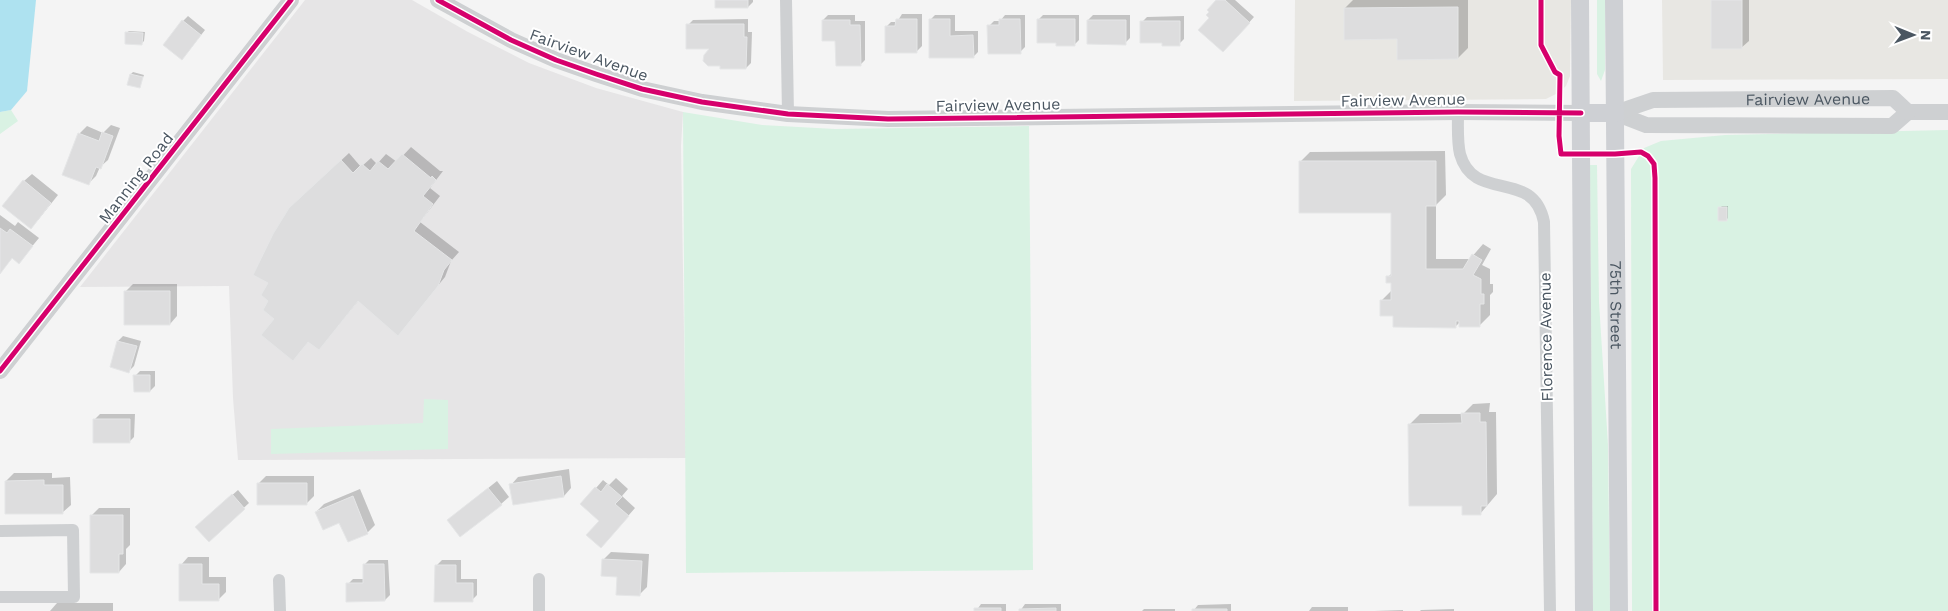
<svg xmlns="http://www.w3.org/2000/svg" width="1948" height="611" font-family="'Work Sans',sans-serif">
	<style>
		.commercial { fill: #e8e7e3 }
		.education { fill: #e6e5e6 }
		.green { fill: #d9f2e3 }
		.water { fill: #aee2f0 }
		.shadow { fill: #0003 }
		.building { fill: #ddddde; stroke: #e5e6e7 }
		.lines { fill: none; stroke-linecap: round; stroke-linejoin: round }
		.minor { stroke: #ced0d2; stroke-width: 12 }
		.tertiary { stroke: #ced0d2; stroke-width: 16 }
		.secondary { stroke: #ced0d4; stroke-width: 18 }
		.cycleway-casing { stroke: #fff; stroke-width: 8 }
		.cycleway { stroke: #d6006c; stroke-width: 5 }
		.labels { text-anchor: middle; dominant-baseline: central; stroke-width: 4; stroke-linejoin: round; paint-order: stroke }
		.street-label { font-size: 16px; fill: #4a5661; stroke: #fff }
	</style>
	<rect width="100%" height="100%" fill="#f4f4f4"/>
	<path class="commercial" d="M1295 0H1571L1570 76 1566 86 1558 93 1546 99 1294 101Z
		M1662 0H1948V79L1663 80Z"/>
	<path class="education" d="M305 0H412L468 32 529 63 596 88 683 112 681 146 686 458 238 460 233 398 229 286 80 287Z"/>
	<path class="green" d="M1597 0H1605V70L1601 81 1597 74Z
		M11 110 18 121 0 134V112Z
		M683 112 762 125 835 129 1029 126 1033 570 686 573Z
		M1948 130V611H1632L1631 169 1644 148 1661 141 1725 135Z
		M1590 165H1597L1599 302 1608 445 1610 611H1593Z
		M424 399 448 400V449L271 454V429L423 423Z"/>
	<path class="water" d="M0 0H36L27 91 11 110 0 112Z"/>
	<path class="shadow" d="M716 0H753V2L748 7Z
		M1218 0H1235L1254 17 1228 46 1211 18Z
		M1353 0H1468V48L1458 58 1398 38 1345 8Z
		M1712 0H1749V41L1741 48Z
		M902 14H922V46L917 51 886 27 891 22H897Z
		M828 15H855V21H865V60L860 65 836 40 823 20Z
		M935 15H955V31H978V52L973 57 930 20Z
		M1005 15H1025V47L1020 52 989 26 994 21H1000Z
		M1043 15H1079V40L1074 45 1058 42 1038 20Z
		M1093 15H1130V38L1125 43 1088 20Z
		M188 16 205 30 187 53 183 21Z
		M1184 16V39L1179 44 1163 42 1142 22 1147 17Z
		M748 19V32H752L751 63 746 68 712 48 688 25 693 20Z
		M129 31 145 32 144 41 142 43 126 33Z
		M133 72 144 75 139 87 131 74Z
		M111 125 120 128 108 160 100 167 96 176 88 184 79 134 87 126 103 133Z
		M411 147 440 171H443L430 188 440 196 420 222 459 252 451 261 445 277 398 334 359 300 319 349 309 341 293 359 270 301 269 283 298 201 349 153 361 167 371 158 377 164 386 154 397 162Z
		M1445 151 1446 195 1436 205V259H1470L1483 244 1491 249 1482 265 1490 269V284H1493V292L1490 295V315L1480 325 1460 322 1455 327 1394 314 1381 301 1392 290V281L1388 277 1393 272 1392 212 1300 162 1310 152Z
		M32 174 58 195 38 220 24 181Z
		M1722 206H1728V218L1726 220 1720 208Z
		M0 215 15 226 18 222 39 238 19 262 13 257 0 273Z
		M133 284H177V316L170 324 125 292Z
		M123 336 141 341 134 366 129 371 118 341Z
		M140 371H155V386L150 391 135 376Z
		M1490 403 1489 412H1496L1497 494 1480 514 1463 504 1410 424 1420 414H1463L1473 404Z
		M100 414H135L134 437 129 442 95 419Z
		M569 469 571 488 564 496 511 485 518 477Z
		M14 473H52V478L70 477 71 505 63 512 6 481Z
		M266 476H314V496L307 503 258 484Z
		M616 478 628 489 622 496 635 508 609 538 601 520 596 488 603 480 609 485Z
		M497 481 509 497 501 504 448 520Z
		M360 489 375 525 368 532 349 541 340 521 316 512 324 504Z
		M238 490 249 503 209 540 202 522Z
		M99 508H130V545L126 549V564L119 572 91 516Z
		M611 552 649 554 647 587 639 595 603 560Z
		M188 557H209V577H226V592L218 600 181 565Z
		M369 560H388L390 595 385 600 348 584 353 579H364V565Z
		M442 560H461V579H477V595L472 600 437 565Z
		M57 603H113V611H50Z
		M981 604H1006V611H976Z
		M1025 604H1061V611H1020Z
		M1231 604V611H1193L1198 605Z
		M1312 607H1348V611H1309Z
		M1144 609H1175V611H1142Z
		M1454 609V611H1420L1421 610Z
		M1403 610V611H1374Z"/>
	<path class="building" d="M715 0H748V8H715Z
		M1216 0H1225L1250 23 1223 52 1198 30 1209 18 1206 15 1209 12 1207 10Z
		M1711 0H1742V49H1711Z
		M1458 7V59L1397 60V39L1344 40V8Z
		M896 19H917V53H885V26H895Z
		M929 19H950V36L973 35 974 58H929Z
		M999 19H1020L1021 54H988L987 25H999Z
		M1037 19H1075V46H1056V43H1037Z
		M182 20 201 35 182 60 163 45Z
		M822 20H850V25H860L861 66H836L835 41H822Z
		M1087 20H1126V45L1087 44Z
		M1140 21H1180V46H1162V43H1140Z
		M686 24H744V37H747L746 69H720V66H708L703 61 704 55 709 49H686Z
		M125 32 143 33 142 45 125 44Z
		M130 74 143 77 140 88 127 85Z
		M102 132 113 136 101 169 96 167 89 185 62 175 78 133 99 141Z
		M402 154 431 178 432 176 436 180 423 196 433 204 414 231 452 260 444 270 438 286 398 336 358 301 319 350 308 342 293 361 261 335 274 319 263 310 268 301 261 295 268 283 253 275 273 234 289 208 341 160 353 173 362 164 370 171 378 161 388 169Z
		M1299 161H1436V206H1426V269H1463L1472 254 1482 260 1473 275 1481 279V294H1484V304H1480V327H1459V321H1456V328L1393 327V316H1380V300H1391V283H1386V276H1391V213H1299Z
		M23 180 51 203 31 229 2 206Z
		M1718 207H1727V221H1718Z
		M0 228 7 233 10 229 33 246 19 264 12 258 0 274Z
		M124 291H170V325H124Z
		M117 341 137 346 129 373 110 367Z
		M133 375H150V392H134Z
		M1461 413H1480V422H1486L1487 506H1481V515H1462V506H1409L1408 424 1462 423Z
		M93 419H130V443H93Z
		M561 476 564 497 513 505 509 484Z
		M44 480V485H63V514H5V481Z
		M257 483H307V505H257Z
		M607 484 622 497 615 504 629 516 601 548 586 535 599 521 580 504 595 487 601 492Z
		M488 488 502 505 460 537 447 520Z
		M232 494 245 509 209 542 195 527Z
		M353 496 368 534 348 542 339 523 323 530 315 512Z
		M90 515H123V554H119V573H90Z
		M602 559 642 561 640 596 616 595 617 577 601 576Z
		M179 564H202V584H219V601H179Z
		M363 564H384L385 601 346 602V583H363Z
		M435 565H456V583H473V602H434Z
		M974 608H1001V611H974Z
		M1056 608V611H1019V609Z
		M1192 609H1227V611H1192Z"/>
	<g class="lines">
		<path class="minor" d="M786 0 788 114
			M1458 112C1458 126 1457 141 1460 154 1474 204 1533 167 1544 222L1550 611
			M0 531 73 530 74 597H0
			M539 579V611
			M279 580 280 611"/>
		<g class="tertiary">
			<path d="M438 0 511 40 556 60 596 74 642 89 702 102 788 114 888 119 1458 112 1581 113"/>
			<path d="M1615 113 1646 125 1892 126 1908 112H1948"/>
			<path id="s1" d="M1615 113 1653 100 1893 98 1908 112"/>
			<path d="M0 371 291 0"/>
		</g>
		<g class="secondary">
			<path d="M1580 0 1584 611"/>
			<path id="s2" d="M1614 0 1619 611"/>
			<path d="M1581 113H1615"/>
		</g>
		<g class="cycleway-casing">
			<path id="cycleway" d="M438 0 511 40 556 60 596 74 642 89 702 102 788 114 888 119 1458 112 1581 113
				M1541 0V45L1555 72 1560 75 1559 136 1561 154H1615L1641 152 1648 156 1654 164 1655 178 1656 611
				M0 371 291 0"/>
		</g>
		<use href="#cycleway" class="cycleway"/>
	</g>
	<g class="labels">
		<g class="street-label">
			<text transform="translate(589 55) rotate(20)">Fairview Avenue</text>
			<text stroke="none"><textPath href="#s1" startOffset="195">Fairview Avenue</textPath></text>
			<text transform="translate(1403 100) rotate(-1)">Fairview Avenue</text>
			<text transform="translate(998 105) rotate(-1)">Fairview Avenue</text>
			<text transform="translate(136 178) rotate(-52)">Manning Road</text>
			<text stroke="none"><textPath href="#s2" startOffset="305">75th Street</textPath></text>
			<text transform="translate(1546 337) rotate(-91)">Florence Avenue</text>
		</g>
	</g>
	<g transform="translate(1913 35) rotate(91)" stroke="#ffffff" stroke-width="4" paint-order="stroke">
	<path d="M0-4L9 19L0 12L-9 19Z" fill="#4a5661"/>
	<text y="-8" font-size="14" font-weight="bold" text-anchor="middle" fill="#4a5661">N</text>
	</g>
</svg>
